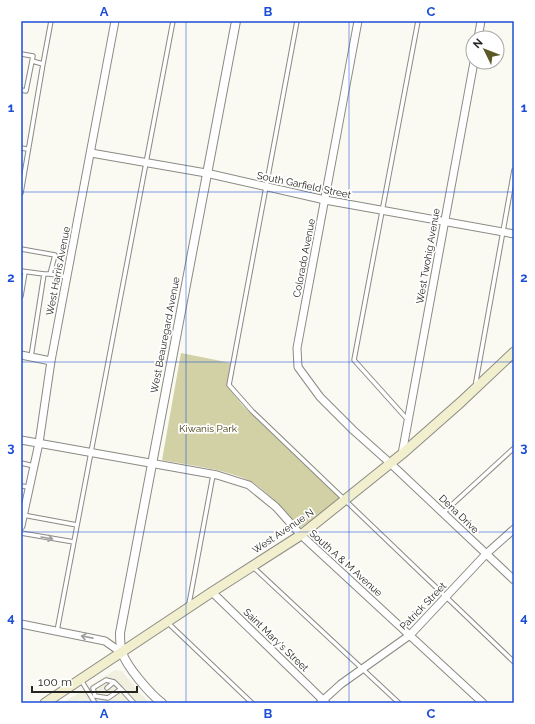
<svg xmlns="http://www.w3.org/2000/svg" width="535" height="724" font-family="Raleway,sans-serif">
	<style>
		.built { fill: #f0efe0 }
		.green { fill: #d2d1a6 }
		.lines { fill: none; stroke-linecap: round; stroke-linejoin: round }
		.service-casing { stroke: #8b8a84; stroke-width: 5.5 }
		.minor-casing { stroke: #8b8a84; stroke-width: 9 }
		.tertiary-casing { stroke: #8b8a84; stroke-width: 10 }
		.secondary-casing { stroke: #8b8a84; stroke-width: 11 }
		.service { stroke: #fff; stroke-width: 3.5 }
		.minor { stroke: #fff; stroke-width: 7 }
		.tertiary { stroke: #fff; stroke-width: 8 }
		.secondary { stroke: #f1efce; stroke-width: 9 }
		.oneway { stroke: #9c9c9b }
		.grid { fill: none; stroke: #1d4ed8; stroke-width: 1; stroke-opacity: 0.55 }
		.labels { text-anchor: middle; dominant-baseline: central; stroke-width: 3.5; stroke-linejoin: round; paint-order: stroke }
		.street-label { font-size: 10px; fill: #242421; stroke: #fff }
		.park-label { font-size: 10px; fill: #3e3b0b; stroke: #fff }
		.neatline { fill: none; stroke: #1d4ed8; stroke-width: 1.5 }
		.grid-label { font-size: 13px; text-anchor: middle; font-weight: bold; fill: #1d4ed8 }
	</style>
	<rect width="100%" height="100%" fill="#fafaf2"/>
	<path class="built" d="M115 670 122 671 139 692 150 703H63Z"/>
	<path class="green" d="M181 353 231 363 227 386 243 406 342 500 300 528C285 513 271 495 254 483 232 470 187 465 162 460Z"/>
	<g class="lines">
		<g class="service-casing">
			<path id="service" d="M297 21 229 385 252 411 514 662
				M21 54 33 56 32 61
				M21 90 26 91 32 61 43 64 51 21
				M21 148 27 149
				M21 193 43 64
				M21 249 55 255 50 274H44
				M21 271 44 274 31 357
				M50 274 67 277
				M21 296 25 272
				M475 387 514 170
				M407 419 354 360 418 21
				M21 463 34 466
				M21 486 29 487
				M443 513 514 448
				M23 515 77 525
				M21 533 74 542
				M252 566 399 703
				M189 604 213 475
				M167 622 252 703
				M57 631 173 21
				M81 680 95 703
				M107 688 114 682 106 680 93 688 95 696 108 698 121 689 114 682
				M121 689 134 703"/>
		</g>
		<g class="minor-casing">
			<path id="minor" d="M358 21 297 348 298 367 320 397 353 430 390 463 514 580
				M478 38 481 21
				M91 153 206 173 325 200 514 234
				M21 355 51 361
				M21 440 217 475 249 485 276 507 301 535 483 703
				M402 454 474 62
				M21 526 39 443 51 361 115 21
				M212 592 326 703
				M21 624 105 641 122 653
				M320 703 341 684 410 635 486 554 514 529"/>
		</g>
		<g class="tertiary-casing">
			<path id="tertiary" d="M162 703C150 694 126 666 122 652 120 646 120 639 120 633L236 21"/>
		</g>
		<g class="secondary-casing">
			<path id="secondary" d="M45 703 212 592 301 535 402 454 461 402 514 352"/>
		</g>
		<use href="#service" class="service"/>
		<use href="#minor" class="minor"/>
		<use href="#tertiary" class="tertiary"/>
		<use href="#secondary" class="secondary"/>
	</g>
	<defs><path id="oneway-shaft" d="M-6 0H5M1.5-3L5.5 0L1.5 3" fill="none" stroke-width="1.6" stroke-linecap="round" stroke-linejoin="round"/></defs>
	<g class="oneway">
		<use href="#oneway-shaft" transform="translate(47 538) rotate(9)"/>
		<use href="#oneway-shaft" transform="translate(87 637) rotate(-169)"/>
	</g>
	<path class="grid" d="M186 21V703M349 21V703M21 192H514M21 362H514M21 532H514"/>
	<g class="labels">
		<g class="street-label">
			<text transform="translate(304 185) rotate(12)">South Garfield Street</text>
			<text transform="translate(428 256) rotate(-80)">West Twohig Avenue</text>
			<text transform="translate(304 258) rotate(-79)">Colorado Avenue</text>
			<text transform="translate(58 271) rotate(-79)">West Harris Avenue</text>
			<text transform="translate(165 335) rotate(-79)">West Beauregard Avenue</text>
			<text transform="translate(459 514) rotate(44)">Dena Drive</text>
			<text transform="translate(283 531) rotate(-34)">West Avenue N</text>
			<text transform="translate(346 563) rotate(42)">South A &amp; M Avenue</text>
			<text transform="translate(423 606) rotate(-46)">Patrick Street</text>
			<text transform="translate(276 640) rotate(44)">Saint Mary's Street</text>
		</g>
		<g class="park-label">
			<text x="208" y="428">Kiwanis Park</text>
		</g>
	</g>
	<rect width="535" height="724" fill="none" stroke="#ffffff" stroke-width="44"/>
	<g transform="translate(485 50) rotate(313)"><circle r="19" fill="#ffffff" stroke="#a7a7a6"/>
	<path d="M0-3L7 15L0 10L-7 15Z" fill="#5c5925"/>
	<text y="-6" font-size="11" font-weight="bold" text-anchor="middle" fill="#242421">N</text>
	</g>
	<path d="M32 686v6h105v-6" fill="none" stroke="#242421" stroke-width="2"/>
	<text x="38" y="686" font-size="12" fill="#242421" stroke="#ffffff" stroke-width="3" paint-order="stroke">100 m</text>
	<rect x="22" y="22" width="491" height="680" class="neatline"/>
	<g class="grid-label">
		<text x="104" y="16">A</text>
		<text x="268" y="16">B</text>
		<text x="431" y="16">C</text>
		<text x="11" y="112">1</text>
		<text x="524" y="112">1</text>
		<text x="11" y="282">2</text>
		<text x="524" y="282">2</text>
		<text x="11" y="452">3</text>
		<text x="524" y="452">3</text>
		<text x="11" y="622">4</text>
		<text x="524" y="622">4</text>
		<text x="104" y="718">A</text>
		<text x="268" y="718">B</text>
		<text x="431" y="718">C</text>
	</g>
</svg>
